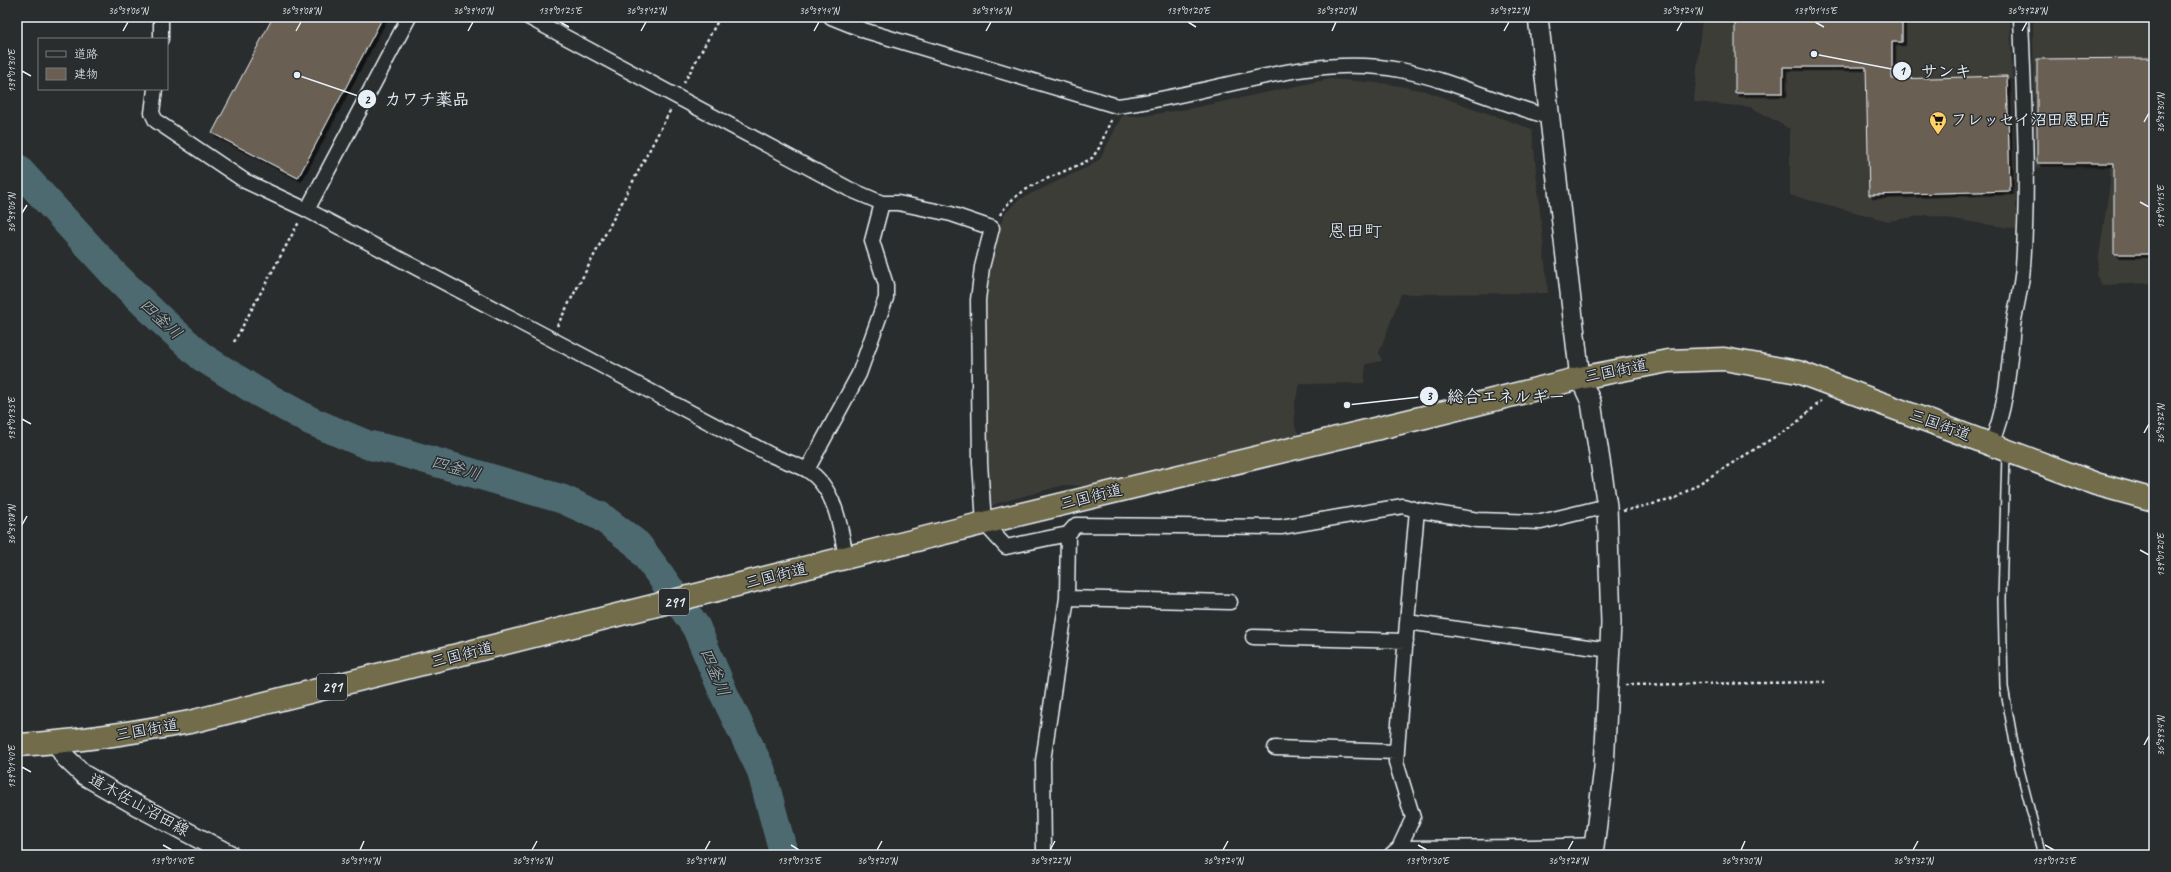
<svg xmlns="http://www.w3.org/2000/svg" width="2171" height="872" font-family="Caveat,'Klee One',sans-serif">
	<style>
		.built { fill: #3e3c39 }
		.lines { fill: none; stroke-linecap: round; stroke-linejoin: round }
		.river { stroke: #4d6a71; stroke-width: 29 }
		.building { fill: #6b5e52; stroke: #e8f1f8; filter: url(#shadow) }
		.lane-casing { stroke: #e8f1f8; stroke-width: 10 }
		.street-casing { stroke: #e8f1f8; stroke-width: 17 }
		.secondary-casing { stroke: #e8f1f8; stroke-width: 22 }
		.highway-casing { stroke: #e8f1f8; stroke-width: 25 }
		.path { stroke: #e8f1f8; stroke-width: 2.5; stroke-dasharray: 3 3; stroke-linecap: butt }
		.lane { stroke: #2a2d2e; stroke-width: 7 }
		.street { stroke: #2a2d2e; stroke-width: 14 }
		.secondary { stroke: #2a2d2e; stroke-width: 19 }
		.highway { stroke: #736c4b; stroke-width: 22 }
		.ticks { fill: none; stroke: #e8f1f8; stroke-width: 1.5 }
		.labels { text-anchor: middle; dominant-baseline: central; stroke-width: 3; stroke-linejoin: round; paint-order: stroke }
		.shield { fill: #2a2d2e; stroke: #afb6bb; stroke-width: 1 }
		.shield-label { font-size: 15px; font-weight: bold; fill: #e8f1f8 }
		.poi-label { font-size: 16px; font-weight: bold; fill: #e8f1f8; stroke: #2a2d2e; text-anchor: start }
		.street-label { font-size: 16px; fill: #e8f1f8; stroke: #2a2d2e }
		.water-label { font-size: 17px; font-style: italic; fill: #aabbc2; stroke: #2a2d2e }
		.quarter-label { font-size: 18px; fill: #e8f1f8; stroke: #2a2d2e }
		.leader { fill: none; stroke: #e8f1f8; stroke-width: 1.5 }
		.callout-dot { fill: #e8f1f8; stroke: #2a2d2e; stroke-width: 1.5 }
		.mark-label { font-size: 12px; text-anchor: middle; font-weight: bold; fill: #111 }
		.callout-label { font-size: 17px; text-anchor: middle; font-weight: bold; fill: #e8f1f8; stroke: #2a2d2e; stroke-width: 3; stroke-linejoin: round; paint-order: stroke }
		.neatline { fill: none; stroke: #e8f1f8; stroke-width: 1.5 }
		.ticks-label { font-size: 10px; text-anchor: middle; fill: #e8f1f8 }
	</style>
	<defs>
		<filter id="shadow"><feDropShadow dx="3.5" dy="3.5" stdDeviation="0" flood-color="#0009"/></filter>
	</defs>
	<rect width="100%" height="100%" fill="#2a2d2e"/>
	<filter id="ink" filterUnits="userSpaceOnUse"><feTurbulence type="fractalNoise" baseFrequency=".025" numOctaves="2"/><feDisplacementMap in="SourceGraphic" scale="8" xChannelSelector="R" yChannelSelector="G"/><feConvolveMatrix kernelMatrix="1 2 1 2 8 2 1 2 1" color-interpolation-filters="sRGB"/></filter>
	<g filter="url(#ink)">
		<path class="built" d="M1702 17H2010L2017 229 1926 215 1889 221 1790 195V129L1751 107 1694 102Z
			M2033 17H2154V283L2102 285 2096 275 2110 184V166L2035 168Z
			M1330 79 1389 84 1425 91 1532 129 1548 293 1401 294 1379 353 1382 361 1366 364 1364 383 1300 384 1294 406 1295 427 1300 437 1108 487 1064 485 998 503 986 508 982 301 997 232 1005 214 1018 200 1090 166 1100 159 1122 116H1143L1193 108Z"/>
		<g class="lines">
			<path class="river" d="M17 168 113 273 159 318 202 357 256 391 311 421 368 445 401 452 562 499 600 516 637 544 658 572 696 627 725 696 761 770 784 855"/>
		</g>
		<path class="building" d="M273 17H383L298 178 212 133Z
			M1735 17H1902V42H1892V79L2007 76 2010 191 1869 195 1866 67H1783V93H1735Z
			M2154 58V254H2114V163H2037V59Z"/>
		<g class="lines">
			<g class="lane-casing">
				<path id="lane" d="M2006 454 2002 600 2004 687 2016 754 2042 855"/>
			</g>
			<g class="street-casing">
				<path id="street" d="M528 17 849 189 882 203H898L951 214 992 228 982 267 978 300 980 463 984 523 1006 547 1068 534 1067 598 1230 602
					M831 17 866 31 1117 106C1210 96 1305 52 1400 70 1452 80 1500 104 1550 117
					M161 39V17
					M155 89 152 113 156 121 245 181 307 210 771 455C782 460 798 465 807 470 835 487 841 528 846 558
					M307 210 409 17
					M1991 444C2007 407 2009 366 2013 326 2016 306 2022 286 2023 266 2029 183 2024 100 2021 17
					M807 470 859 374 886 298V285L872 241 882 203
					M1417 510 1478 520 1541 522 1607 506
					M1068 534 1076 525 1281 527 1403 506 1417 510 1407 622
					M1253 637 1406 641
					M1275 748 1397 752
					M1399 848 1413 818 1396 762 1407 622 1610 650
					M1044 855 1043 761 1067 598
					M1391 855 1399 848 1532 847 1596 845"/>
			</g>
			<g class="secondary-casing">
				<path id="secondary" d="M1538 17 1580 378 1591 402 1607 506 1611 623 1604 768 1593 855
					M57 743 65 757 84 775 136 805 230 855"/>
			</g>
			<g class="highway-casing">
				<path id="highway" d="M17 745C75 742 132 733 190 722L984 523 1433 415 1580 378 1668 361 1724 359 1798 372 2096 484 2154 500"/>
			</g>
			<path class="path" d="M684 83 720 17
				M1000 215C1017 184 1063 175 1092 158L1099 148 1111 120
				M557 326 671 109
				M234 342 299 222
				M1623 511 1674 499 1794 425 1821 401
				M1625 685 1825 682"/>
			<use href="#lane" class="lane"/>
			<use href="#street" class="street"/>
			<use href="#secondary" class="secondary"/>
			<use href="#highway" class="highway"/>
		</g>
	</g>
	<path class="ticks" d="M560 22 569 27M1188 22 1196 27M1815 22 1824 27M123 31 128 22M296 31 301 22M468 31 473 22M641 31 646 22M814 31 819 22M986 31 991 22M1332 31 1336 22M1504 31 1509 22M1677 31 1682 22M2022 31 2027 22M22 71 31 76M2144 122 2149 113M2140 202 2149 207M22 213 27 205M22 419 31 424M2144 433 2149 424M22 525 27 516M2140 550 2149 555M2144 745 2149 736M22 767 31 772M163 845 172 850M791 845 799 850M1418 845 1427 850M2045 845 2054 850M360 850 364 841M532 850 537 841M705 850 710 841M877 850 882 841M1050 850 1055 841M1223 850 1228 841M1568 850 1573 841M1741 850 1745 841M1913 850 1918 841"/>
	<defs>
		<g id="supermarket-pin" transform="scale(0.9)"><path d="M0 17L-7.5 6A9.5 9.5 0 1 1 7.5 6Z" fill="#ffd166" stroke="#2a2d2e"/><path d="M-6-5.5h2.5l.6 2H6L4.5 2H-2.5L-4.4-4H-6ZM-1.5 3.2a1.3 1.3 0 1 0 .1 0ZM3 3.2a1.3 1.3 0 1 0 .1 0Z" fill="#111"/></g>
	</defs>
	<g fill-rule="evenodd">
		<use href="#supermarket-pin" x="1938" y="120"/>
	</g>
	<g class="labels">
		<g class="shield">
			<rect x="659" y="589" width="30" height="26" rx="3"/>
			<rect x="317" y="674" width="30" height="26" rx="3"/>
		</g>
		<g class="shield-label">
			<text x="674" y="602">291</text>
			<text x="332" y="687">291</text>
		</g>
		<g class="poi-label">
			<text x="1951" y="120">フレッセイ沼田恩田店</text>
		</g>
		<g class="street-label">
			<text transform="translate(1616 371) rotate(-11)">三国街道</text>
			<text transform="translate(1940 425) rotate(20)">三国街道</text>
			<text transform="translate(1091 497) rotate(-14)">三国街道</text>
			<text transform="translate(776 576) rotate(-14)">三国街道</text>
			<text transform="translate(462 655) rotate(-14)">三国街道</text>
			<text transform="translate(147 730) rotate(-10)">三国街道</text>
			<text transform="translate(139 805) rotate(29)">道木佐山沼田線</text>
		</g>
		<g class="water-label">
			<text transform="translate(161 319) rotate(43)">四釜川</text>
			<text transform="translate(456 468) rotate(16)">四釜川</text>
			<text transform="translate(715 672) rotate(67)">四釜川</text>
		</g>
		<g class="quarter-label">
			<text x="1355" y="231">恩田町</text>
		</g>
	</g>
	<path class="leader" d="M1814 54L1902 71M297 75L367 99M1347 405L1429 396"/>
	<g class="callout-dot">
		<circle cx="1814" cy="54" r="4"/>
		<circle cx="297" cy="75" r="4"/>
		<circle cx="1347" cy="405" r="4"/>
		<circle cx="1902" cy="71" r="10"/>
		<circle cx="367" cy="99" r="10"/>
		<circle cx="1429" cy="396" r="10"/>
	</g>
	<g class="mark-label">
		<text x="1902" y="75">1</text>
		<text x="367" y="104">2</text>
		<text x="1429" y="400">3</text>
	</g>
	<g class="callout-label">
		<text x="1946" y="77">サンキ</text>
		<text x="427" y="105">カワチ薬品</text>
		<text x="1506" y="402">総合エネルギー</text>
	</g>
	<rect width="2171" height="872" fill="none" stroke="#2a2d2e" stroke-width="44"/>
	<rect x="38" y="38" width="130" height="52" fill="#2a2d2e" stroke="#767b7f"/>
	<rect x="46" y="51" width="20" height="6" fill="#2a2d2e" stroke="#767b7f"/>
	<text x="74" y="58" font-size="12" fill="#e8f1f8">道路</text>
	<rect x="46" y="68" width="20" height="12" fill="#6b5e52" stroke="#767b7f"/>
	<text x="74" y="78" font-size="12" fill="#e8f1f8">建物</text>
	<rect x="22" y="22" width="2127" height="828" class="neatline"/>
	<g class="ticks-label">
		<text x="128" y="14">36°39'06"N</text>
		<text x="301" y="14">36°39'08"N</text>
		<text x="473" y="14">36°39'10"N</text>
		<text x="560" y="14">139°01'25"E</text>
		<text x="646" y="14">36°39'12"N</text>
		<text x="819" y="14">36°39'14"N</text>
		<text x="991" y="14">36°39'16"N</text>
		<text x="1188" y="14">139°01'20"E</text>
		<text x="1336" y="14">36°39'20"N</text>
		<text x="1509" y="14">36°39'22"N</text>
		<text x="1682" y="14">36°39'24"N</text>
		<text x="1815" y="14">139°01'15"E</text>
		<text x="2027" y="14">36°39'28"N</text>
		<text transform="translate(11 71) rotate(-90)" y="4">139°01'30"E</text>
		<text transform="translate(2160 113) rotate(-90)" y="4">36°39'30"N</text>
		<text transform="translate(2160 207) rotate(-90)" y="4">139°01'15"E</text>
		<text transform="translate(11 213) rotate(-90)" y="4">36°39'06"N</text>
		<text transform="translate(11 419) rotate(-90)" y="4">139°01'35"E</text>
		<text transform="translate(2160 424) rotate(-90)" y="4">36°39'32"N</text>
		<text transform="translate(11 525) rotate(-90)" y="4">36°39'08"N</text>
		<text transform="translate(2160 555) rotate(-90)" y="4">139°01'20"E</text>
		<text transform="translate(2160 736) rotate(-90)" y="4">36°39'34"N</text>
		<text transform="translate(11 767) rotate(-90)" y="4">139°01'40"E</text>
		<text x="172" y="864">139°01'40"E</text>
		<text x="360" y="864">36°39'14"N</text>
		<text x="532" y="864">36°39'16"N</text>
		<text x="705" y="864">36°39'18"N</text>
		<text x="799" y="864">139°01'35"E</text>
		<text x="877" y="864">36°39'20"N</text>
		<text x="1050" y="864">36°39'22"N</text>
		<text x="1223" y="864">36°39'24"N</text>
		<text x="1427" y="864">139°01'30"E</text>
		<text x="1568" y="864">36°39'28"N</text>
		<text x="1741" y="864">36°39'30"N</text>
		<text x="1913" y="864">36°39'32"N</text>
		<text x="2054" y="864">139°01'25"E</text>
	</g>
</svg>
